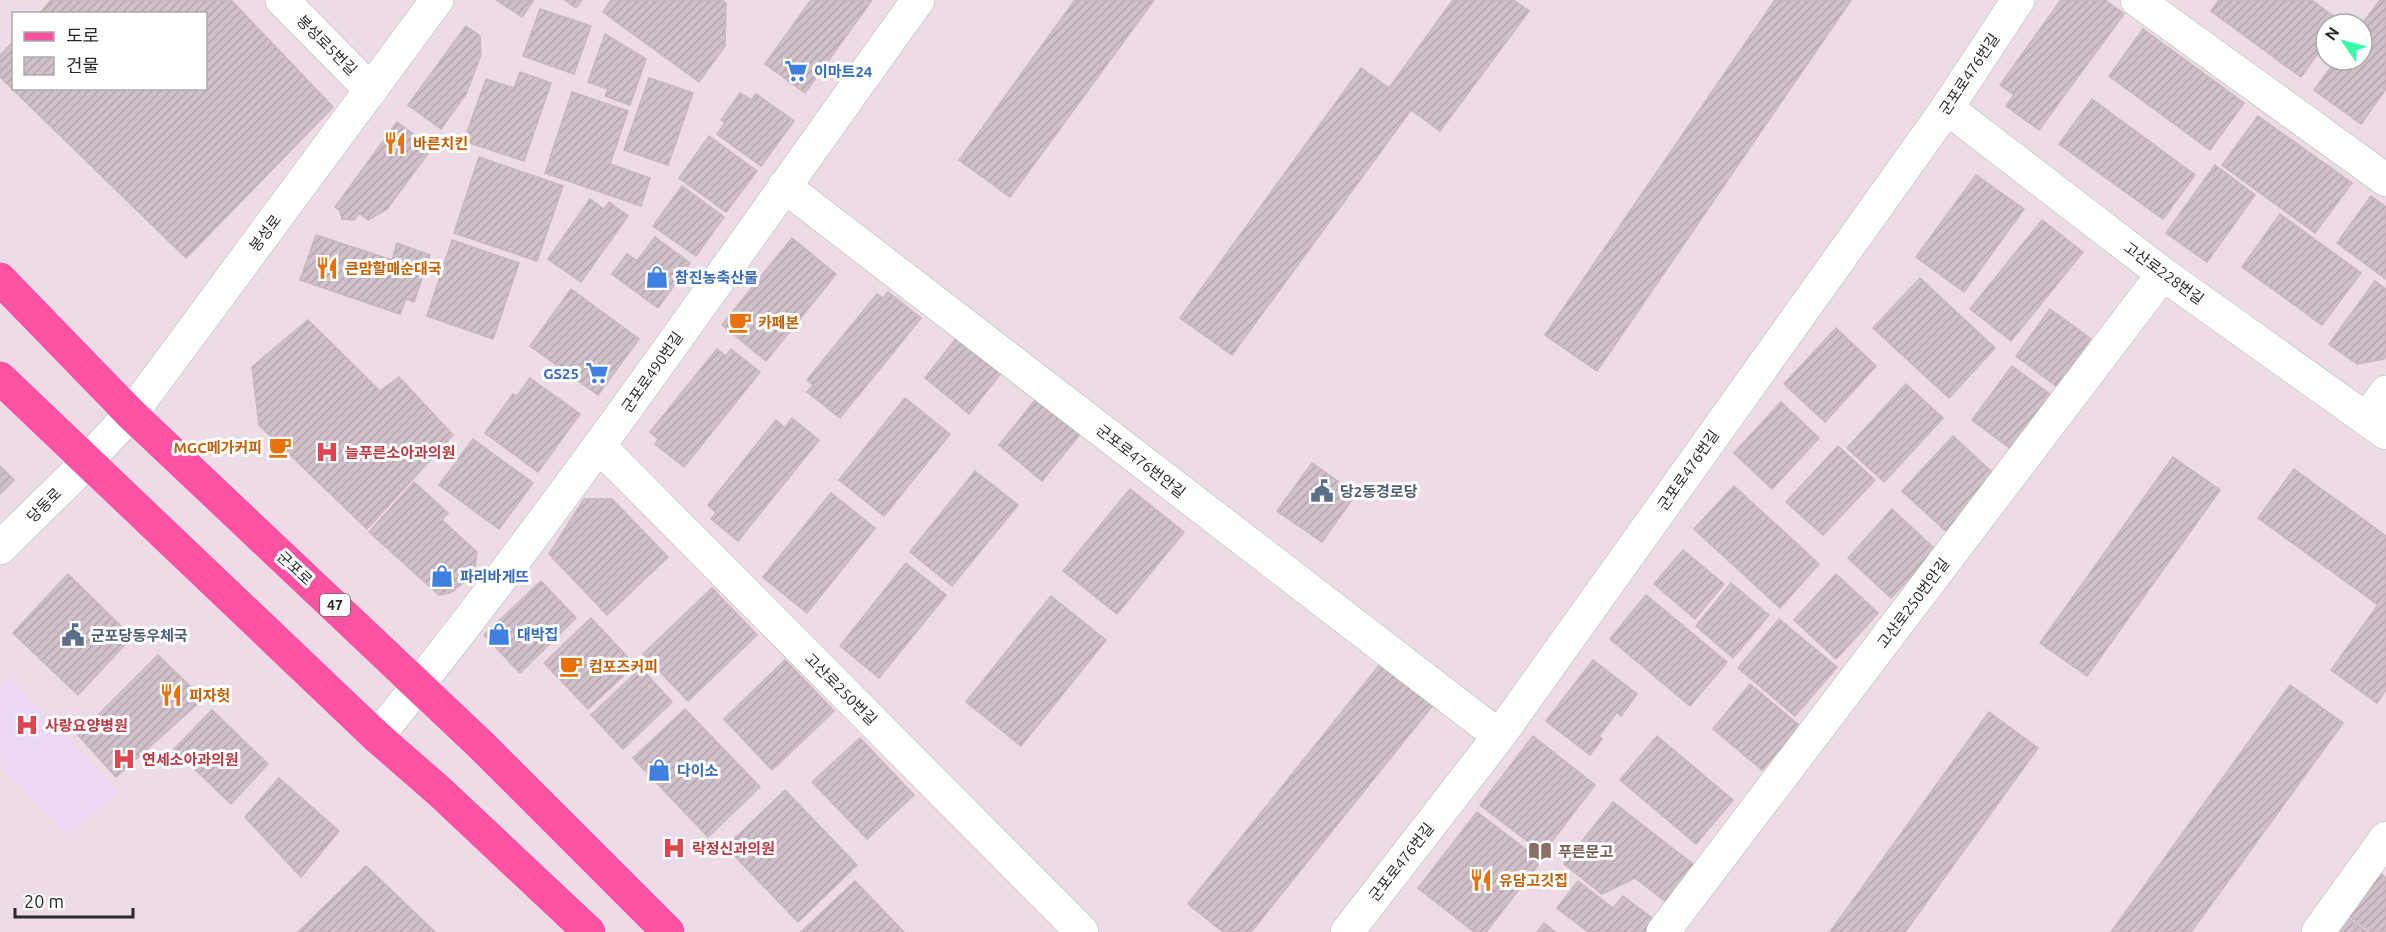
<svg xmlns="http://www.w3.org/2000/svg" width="2386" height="932" font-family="Ubuntu,'Noto Sans KR',sans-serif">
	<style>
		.medical { fill: #ecd7f5 }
		.building { fill: url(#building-hatch); stroke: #c9b4c0; stroke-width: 1.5 }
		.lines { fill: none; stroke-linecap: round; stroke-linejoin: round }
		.minor-casing { stroke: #abbbb4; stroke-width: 34 }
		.tertiary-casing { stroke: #abbbb4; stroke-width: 34 }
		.primary-casing { stroke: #fff; stroke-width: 34 }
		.minor { stroke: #fff; stroke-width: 33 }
		.tertiary { stroke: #fff; stroke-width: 33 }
		.primary { stroke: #fb52a2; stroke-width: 33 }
		.labels { text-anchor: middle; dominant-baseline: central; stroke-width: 6; stroke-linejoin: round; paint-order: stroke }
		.shield { fill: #fff; stroke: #6a6a6a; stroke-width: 1.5 }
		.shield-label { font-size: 14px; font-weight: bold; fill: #2a2a2a }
		.street-label { font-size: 15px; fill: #2a2a2a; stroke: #fff }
		.shop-label { font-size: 15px; font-weight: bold; fill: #366cbe; stroke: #fff; text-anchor: start }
		.food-label { font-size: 15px; font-weight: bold; fill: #c56008; stroke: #fff; text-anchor: start }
		.health-label { font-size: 15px; font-weight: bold; fill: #be3a42; stroke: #fff; text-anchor: start }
		.service-label { font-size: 15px; font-weight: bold; fill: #4e5e75; stroke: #fff; text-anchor: start }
		.education-label { font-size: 15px; font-weight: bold; fill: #785e54; stroke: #fff; text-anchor: start }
	</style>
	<defs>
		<pattern id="building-hatch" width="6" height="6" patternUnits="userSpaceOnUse" patternTransform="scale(1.5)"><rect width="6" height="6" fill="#cfc0ca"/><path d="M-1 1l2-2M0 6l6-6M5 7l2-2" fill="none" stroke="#b2a5ae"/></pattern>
	</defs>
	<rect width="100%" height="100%" fill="#eddbe7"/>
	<path class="medical" d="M9 678 117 793 67 834 0 764V686Z"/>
	<path class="building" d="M51 0H231L333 107 186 258 0 77V55L14 41V88H206V14H39Z
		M496 0H534L522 17Z
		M565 0H582L576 8Z
		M611 0H722L726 3 725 46 699 82 603 12Z
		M811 0H872L805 93 765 64Z
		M1075 0H1154L1010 197 959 160Z
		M1453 0H1513L1529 11 1440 131 1411 110 1232 355 1180 318 1361 68 1389 88Z
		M1775 0H1851L1597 371 1545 335Z
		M2061 0H2105L2124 14 2039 130 2006 106 2014 95 2000 85Z
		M2219 0H2312L2341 22 2339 24H2326V42L2301 77 2211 11Z
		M2380 0H2386V89L2361 124 2314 90 2336 60H2362V24Z
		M540 9 591 26 574 74 523 56Z
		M466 26 480 36 481 55 466 94 441 129 408 105Z
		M2143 29 2244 103 2210 150 2109 76Z
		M605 34 646 59 630 105 605 96 608 89 588 82Z
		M520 72 551 83 524 161 464 141 486 79 514 88Z
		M649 78 693 93 668 165 624 150Z
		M572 92 628 111 610 164 650 178 641 206 545 173Z
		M740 93 751 100 756 94 794 121 761 166 717 134 725 123 721 120Z
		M2092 99 2195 175 2163 219 2059 144Z
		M2258 116 2352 183 2315 233 2222 165Z
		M397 122 432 148 387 209 368 220 359 213 354 220 342 219 340 211 335 207Z
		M709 136 757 171 726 212 679 178Z
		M479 157 563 186 537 261 454 233Z
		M2215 165 2255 195 2207 262 2166 233Z
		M1976 175 2024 209 1964 292 1916 257Z
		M682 186 724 217 696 256 653 226Z
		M2371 196 2386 207V279L2337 243Z
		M590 199 604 209 609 202 628 216 581 282 548 259Z
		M2280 214 2361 273 2322 325 2242 267Z
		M2042 220 2083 252 2011 341 1970 309Z
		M316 235 392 260 397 243 430 255 414 302 406 299 400 314 300 280Z
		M655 237 690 263 658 308 612 274 627 254 637 261Z
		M792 238 836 274 766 361 722 325Z
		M452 240 519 263 493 339 427 316Z
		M1920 278 1995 348 1949 398 1873 328Z
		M2375 281 2386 289V356L2384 359 2357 364 2329 344Z
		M571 289 639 339 598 395 530 346Z
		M888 292 921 318 840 418 807 392 813 385 807 380 877 294 883 298Z
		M2050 309 2091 339 2056 386 2016 356Z
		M308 320 380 391 399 377 453 435 367 529 259 425 252 367Z
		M1836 328 1876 366 1825 422 1784 384Z
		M957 337 1002 372 969 414 925 378Z
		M717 349 726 356 731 349 760 372 684 467 655 444 658 439 650 432Z
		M2012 366 2051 395 2011 449 1972 420Z
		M530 378 580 414 538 472 485 433 513 394 517 396Z
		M1906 384 1943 418 1884 482 1847 448Z
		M905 398 950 434 884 516 839 480Z
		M1036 399 1080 434 1042 481 999 445Z
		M1781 402 1819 438 1772 489 1734 453Z
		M792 418 819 440 738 541 711 519 716 513 708 505 776 420 785 428Z
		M1953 436 1993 473 1949 534 1902 491Z
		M473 439 533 483 499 529 439 485Z
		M1838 446 1875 480 1823 535 1786 502Z
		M2173 457 2220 490 2087 676 2040 643Z
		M1312 463 1356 494 1322 542 1277 511Z
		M0 466 14 480 0 494Z
		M2294 469 2386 536V690L2377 703 2331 670 2378 605 2258 518Z
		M975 471 1018 505 952 586 910 552Z
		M414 482 448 513 442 520 477 552 475 567 468 579 450 593 439 595 369 532Z
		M1734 486 1819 564 1780 608 1694 529Z
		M1130 489 1184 532 1117 614 1063 571Z
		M831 493 875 528 807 613 763 577Z
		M584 499H612L668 557 607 615 549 554Z
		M1892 509 1936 550 1891 598 1848 558Z
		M1683 550 1724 584 1695 619 1654 584Z
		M906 563 946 595 879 678 840 646Z
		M68 574 132 637 78 695 13 633Z
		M1836 574 1878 613 1836 659 1794 620Z
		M541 581 576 618 520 673 484 635Z
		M1731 583 1769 615 1733 658 1696 626Z
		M712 588 757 635 688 701 643 654Z
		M1646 595 1727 662 1690 706 1610 639Z
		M1051 596 1106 640 1021 746 966 702Z
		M591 618 635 665 588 709 544 663Z
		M1779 619 1837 667 1795 716 1738 668Z
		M158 655 203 699 116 777 78 735Z
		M1385 658 1437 700 1251 932H1223L1188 904Z
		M785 660 834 711 772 770 724 719Z
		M1593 660 1637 694 1621 716 1617 712 1599 736 1602 739 1590 755 1546 721Z
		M641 668 672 702 623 749 591 715Z
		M1750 684 1800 726 1762 770 1713 729Z
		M2290 685 2343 723 2191 932H2111Z
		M685 709 760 787 708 837 633 758Z
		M212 710 268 764 231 804 174 749Z
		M1989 712 2038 748 1905 932H1830Z
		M1533 736 1595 785 1543 853 1480 805Z
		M1657 736 1733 800 1696 844 1620 780Z
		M860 738 914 795 867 839 812 782Z
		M279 778 339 831 301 877 245 817Z
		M785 790 857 865 798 922 726 847Z
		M1613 802 1698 868 1670 905 1635 878 1602 894 1564 864Z
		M1477 812 1541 861 1486 932H1474L1418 888Z
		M366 866 435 932H298Z
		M2380 873 2386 878V932H2371L2349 916Z
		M855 881 904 932H801Z
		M1578 881 1613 908 1623 896 1660 924 1653 932H1588L1557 908Z
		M2348 918 2367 932H2338Z
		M1544 923 1555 932H1537Z"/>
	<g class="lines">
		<g class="minor-casing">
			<path id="minor" d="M282 0 371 90
				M2137 0 2386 180
				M1947 108 2163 274 2386 433
				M784 186 1499 736
				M2367 419 2386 392
				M599 446 1082 932
				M377 737C568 500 740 247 918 0
				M1347 932 1499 736 1947 108 2018 0
				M1663 932 2163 274
				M2318 932 2386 838"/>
		</g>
		<g class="tertiary-casing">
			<path id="tertiary" d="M0 548 70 479 131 414 437 0"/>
		</g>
		<g class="primary-casing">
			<path id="primary" d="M0 279 131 414 482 746 668 932
				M0 378 377 737 439 791 589 932"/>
		</g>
		<use href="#minor" class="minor"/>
		<use href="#tertiary" class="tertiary"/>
		<use href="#primary" class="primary"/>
	</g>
	<defs>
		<g id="supermarket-bare" transform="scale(1.8)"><path d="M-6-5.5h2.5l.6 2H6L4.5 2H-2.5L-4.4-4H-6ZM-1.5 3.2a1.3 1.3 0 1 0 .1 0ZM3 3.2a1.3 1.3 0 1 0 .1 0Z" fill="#3f7fe0" stroke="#fff" stroke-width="2.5" paint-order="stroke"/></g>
		<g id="restaurant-bare" transform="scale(1.8)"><path d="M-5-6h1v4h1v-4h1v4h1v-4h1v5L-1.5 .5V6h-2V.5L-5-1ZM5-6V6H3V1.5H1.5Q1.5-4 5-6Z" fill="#e8710a" stroke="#fff" stroke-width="2.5" paint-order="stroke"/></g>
		<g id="shop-bare" transform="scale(1.8)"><path d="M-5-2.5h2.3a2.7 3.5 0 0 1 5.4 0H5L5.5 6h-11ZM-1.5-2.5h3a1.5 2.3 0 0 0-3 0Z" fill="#3f7fe0" stroke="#fff" stroke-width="2.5" paint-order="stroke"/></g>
		<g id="cafe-bare" transform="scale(1.8)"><path d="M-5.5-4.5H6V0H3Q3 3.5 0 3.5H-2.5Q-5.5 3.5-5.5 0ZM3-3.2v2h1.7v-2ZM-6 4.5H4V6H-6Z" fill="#e8710a" stroke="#fff" stroke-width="2.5" paint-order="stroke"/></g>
		<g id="hospital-bare" transform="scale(1.8)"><path d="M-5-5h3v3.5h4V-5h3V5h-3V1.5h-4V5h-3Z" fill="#e0444e" stroke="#fff" stroke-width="2.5" paint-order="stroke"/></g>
		<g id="civic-bare" transform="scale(1.8)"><path d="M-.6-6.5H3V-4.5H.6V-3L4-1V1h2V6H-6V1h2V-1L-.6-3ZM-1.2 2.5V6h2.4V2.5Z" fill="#5c6f8a" stroke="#fff" stroke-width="2.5" paint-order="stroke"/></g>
		<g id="library-bare" transform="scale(1.8)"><path d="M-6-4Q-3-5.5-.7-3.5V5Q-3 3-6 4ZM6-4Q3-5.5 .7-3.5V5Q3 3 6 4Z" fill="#8d6e63" stroke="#fff" stroke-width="2.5" paint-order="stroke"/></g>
	</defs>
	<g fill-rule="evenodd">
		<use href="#supermarket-bare" x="796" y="71"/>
		<use href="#restaurant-bare" x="395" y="143"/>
		<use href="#restaurant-bare" x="327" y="268"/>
		<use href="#shop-bare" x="657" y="277"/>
		<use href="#cafe-bare" x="740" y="322"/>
		<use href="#supermarket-bare" x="597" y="373"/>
		<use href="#cafe-bare" x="280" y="447"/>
		<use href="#hospital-bare" x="327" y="452"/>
		<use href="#civic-bare" x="1322" y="491"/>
		<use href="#shop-bare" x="442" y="576"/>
		<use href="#shop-bare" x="499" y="634"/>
		<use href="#civic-bare" x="73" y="635"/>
		<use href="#cafe-bare" x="571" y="666"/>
		<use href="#restaurant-bare" x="171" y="695"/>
		<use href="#hospital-bare" x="27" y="725"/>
		<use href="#hospital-bare" x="124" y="759"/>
		<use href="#shop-bare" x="659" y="770"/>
		<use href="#hospital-bare" x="674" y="848"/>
		<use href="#library-bare" x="1540" y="851"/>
		<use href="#restaurant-bare" x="1481" y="880"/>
	</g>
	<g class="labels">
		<rect class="shield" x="320" y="594" width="30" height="22" rx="4.5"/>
		<g class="shield-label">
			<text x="335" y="605">47</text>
		</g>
		<g class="street-label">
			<text transform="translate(327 45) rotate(45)">봉성로5번길</text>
			<text transform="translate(1969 74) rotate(-56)">군포로476번길</text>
			<text transform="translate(265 233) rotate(-53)">봉성로</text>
			<text transform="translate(2164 273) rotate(36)">고산로228번길</text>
			<text transform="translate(652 372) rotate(-55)">군포로490번길</text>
			<text transform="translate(1141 461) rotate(38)">군포로476번안길</text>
			<text transform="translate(1688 470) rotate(-55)">군포로476번길</text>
			<text transform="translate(44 505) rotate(-45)">당동로</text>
			<text transform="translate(295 568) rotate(43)">군포로</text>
			<text transform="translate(1913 603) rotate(-53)">고산로250번안길</text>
			<text transform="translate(841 689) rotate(45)">고산로250번길</text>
			<text transform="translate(1401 862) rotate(-52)">군포로476번길</text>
		</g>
		<g class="shop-label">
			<text x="814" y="71">이마트24</text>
			<text x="675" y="277">참진농축산물</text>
			<text x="579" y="373" text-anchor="end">GS25</text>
			<text x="460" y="576">파리바게뜨</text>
			<text x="517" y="634">대박집</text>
			<text x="677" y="770">다이소</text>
		</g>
		<g class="food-label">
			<text x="413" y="143">바른치킨</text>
			<text x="345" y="268">큰맘할매순대국</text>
			<text x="758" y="322">카페본</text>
			<text x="262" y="447" text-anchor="end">MGC메가커피</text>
			<text x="589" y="666">컴포즈커피</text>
			<text x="189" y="695">피자헛</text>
			<text x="1499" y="880">유담고깃집</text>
		</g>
		<g class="health-label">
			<text x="345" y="452">늘푸른소아과의원</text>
			<text x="45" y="725">사랑요양병원</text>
			<text x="142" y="759">연세소아과의원</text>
			<text x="692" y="848">락정신과의원</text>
		</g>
		<g class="service-label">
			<text x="1340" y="491">당2동경로당</text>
			<text x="91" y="635">군포당동우체국</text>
		</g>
		<g class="education-label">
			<text x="1558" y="851">푸른문고</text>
		</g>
	</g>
	<rect x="12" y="12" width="195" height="78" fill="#ffffff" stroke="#aaaaaa" stroke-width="1.5"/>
	<rect x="24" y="32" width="30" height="9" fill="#fb52a2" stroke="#aaaaaa" stroke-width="1.5"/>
	<text x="66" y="42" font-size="18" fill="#2a2a2a">도로</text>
	<rect x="24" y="57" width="30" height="18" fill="url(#building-hatch)" stroke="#aaaaaa" stroke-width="1.5"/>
	<text x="66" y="72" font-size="18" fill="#2a2a2a">건물</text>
	<g transform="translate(2344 42) rotate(305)"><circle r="28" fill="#ffffff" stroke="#aaaaaa" stroke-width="1.5"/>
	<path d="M0-4.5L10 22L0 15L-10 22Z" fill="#36ffa9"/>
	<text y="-9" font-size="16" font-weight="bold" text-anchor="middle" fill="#2a2a2a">N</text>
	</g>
	<path d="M15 908v9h118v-9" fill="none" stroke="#2a2a2a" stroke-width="3"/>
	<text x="24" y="908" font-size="18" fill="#2a2a2a" stroke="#ffffff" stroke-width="4.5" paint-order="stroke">20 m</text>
</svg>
